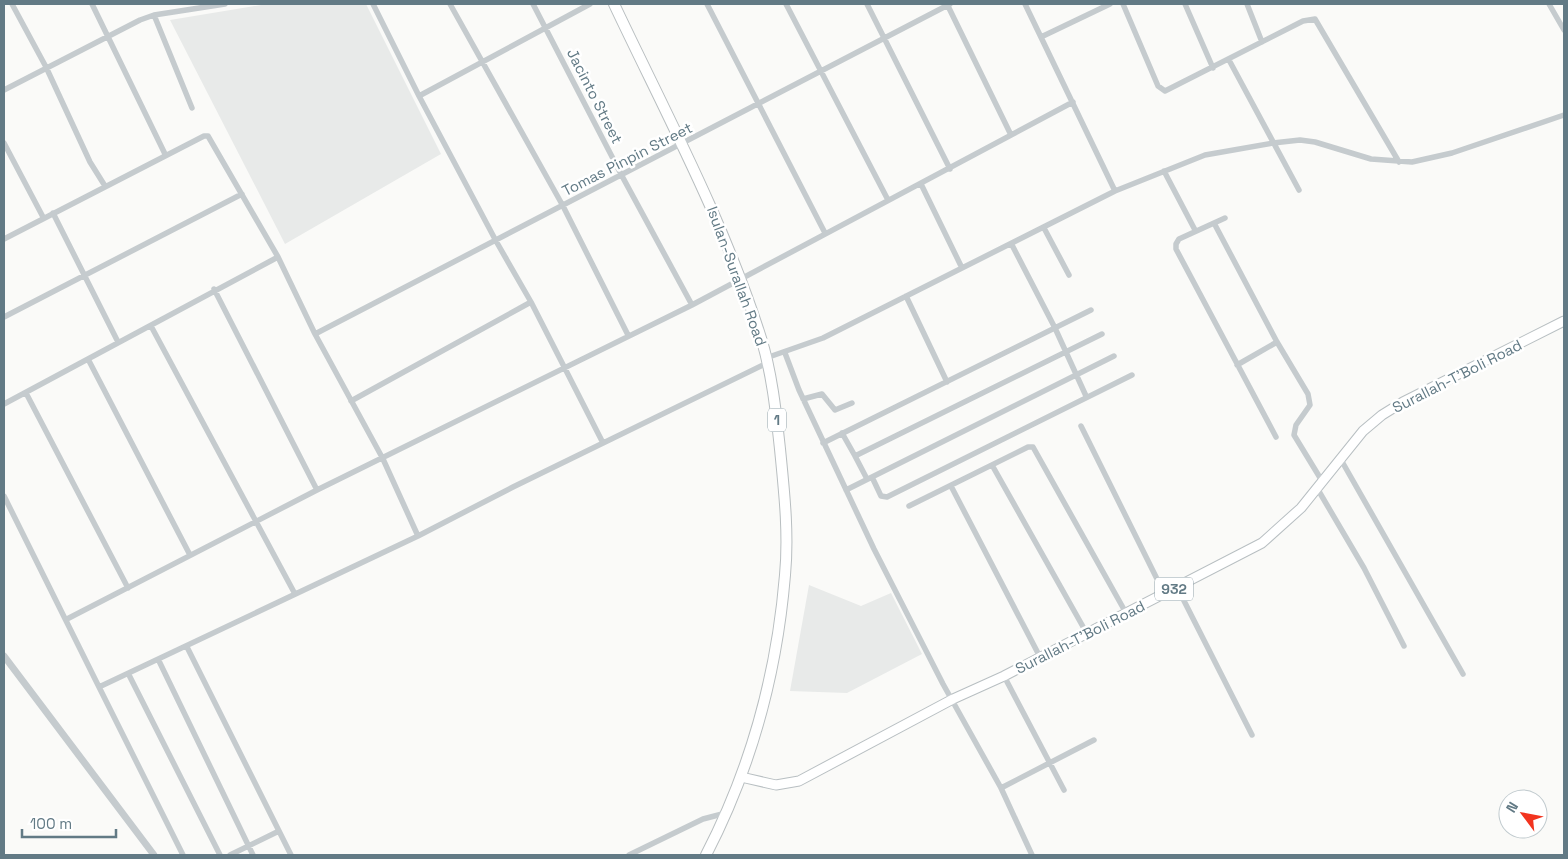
<svg xmlns="http://www.w3.org/2000/svg" width="1568" height="859" font-family="'Space Grotesk',sans-serif">
	<style>
		.built { fill: #e8eae9 }
		.lines { fill: none; stroke-linecap: round; stroke-linejoin: round }
		.primary-casing { stroke: #b8bfc2; stroke-width: 11 }
		.trunk-casing { stroke: #b8bec0; stroke-width: 12 }
		.minor { stroke: #c5cbce; stroke-width: 5.5 }
		.tertiary { stroke: #c5cbce; stroke-width: 7 }
		.primary { stroke: #fff; stroke-width: 9 }
		.trunk { stroke: #fff; stroke-width: 10 }
		.labels { text-anchor: middle; dominant-baseline: central; stroke-width: 5; stroke-linejoin: round; paint-order: stroke }
		.shield { fill: #fff; stroke: #91a2aa; stroke-width: 1 }
		.shield-label { font-size: 14px; font-weight: bold; fill: #627a85 }
		.street-label { font-size: 15px; fill: #627a85; stroke: #fff }
	</style>
	<rect width="100%" height="100%" fill="#fafaf8"/>
	<path class="built" d="M267 4H366L441 154 285 244 170 20Z
		M809 585 861 606 891 593 922 654 847 693 790 691Z"/>
	<g class="lines">
		<g class="primary-casing">
			<path id="primary" d="M741 777 776 785 799 781 953 699 1004 676 1262 543 1301 508 1363 431 1382 415 1403 402 1564 321"/>
		</g>
		<g class="trunk-casing">
			<path id="trunk" d="M614 4C666 114 724 221 761 338 772 373 776 412 780 449 784 490 789 533 785 575 777 672 751 768 706 855"/>
		</g>
		<path class="minor" d="M12 4 46 67 90 162 105 186
			M92 4 165 154
			M373 4 419 96 496 241 531 302 603 443
			M450 4 563 206 628 335
			M533 4 622 176 692 305
			M707 4 825 233
			M786 4 888 200
			M867 4 950 169
			M947 4 1011 135
			M1025 4 1115 191
			M1123 4 1158 86 1165 91 1303 21 1315 19 1399 162
			M1185 4 1213 68
			M1247 4 1262 42
			M1549 4 1564 30
			M154 15 192 108
			M1041 37 1110 4
			M1229 60 1299 190
			M4 90 140 20 154 15 225 4
			M419 96 590 4
			M4 143 43 217
			M1164 171 1195 230
			M921 184 962 268
			M53 213 118 342
			M1225 218 1179 239 1176 244V249L1276 437
			M1214 223 1277 342 1308 394 1310 405 1296 425 1294 435 1322 481
			M1044 228 1069 275
			M4 239 204 136H208L278 257 315 334 383 459 418 536
			M1012 245 1055 328 1086 396
			M214 289 317 490
			M906 296 947 382
			M4 317 242 194
			M151 326 295 594
			M315 334 950 4
			M785 353 799 390 874 549 943 684 1001 788 1032 855
			M766 358 823 338 1115 191 1205 155 1273 143 1300 140 1315 142 1371 159 1412 162 1452 153 1564 115
			M88 359 190 555
			M1237 365 1277 342
			M26 393 128 588
			M803 399 822 394 835 410 852 403
			M351 401 531 302
			M4 404 278 257
			M1081 426 1164 593
			M842 433 855 456
			M823 443 1091 310
			M1340 458 1463 674
			M992 465 1086 632
			M872 477 881 496 887 497 1132 375
			M867 479 855 456 1102 334
			M951 486 1040 657
			M1317 488 1364 568 1404 646
			M846 490 1114 356
			M4 496 99 687
			M909 506 1028 447H1033L1126 613
			M1177 587 1252 735
			M67 619 317 490 692 305 1073 102
			M187 647 291 855
			M159 661 253 855
			M129 675 220 855
			M1004 676 1064 790
			M1001 788 1094 740
			M183 855 99 687 418 536 513 487 767 363
			M230 855 279 831
			M629 855 703 819 726 813"/>
		<path class="tertiary" d="M4 656 154 855"/>
		<use href="#primary" class="primary"/>
		<use href="#trunk" class="trunk"/>
	</g>
	<g class="labels">
		<g class="shield">
			<rect x="768" y="408.5" width="18" height="23" rx="4"/>
			<rect x="1155" y="577.5" width="38" height="23" rx="4"/>
		</g>
		<g class="shield-label">
			<text x="777" y="420">1</text>
			<text x="1174" y="589">932</text>
		</g>
		<g class="street-label">
			<text transform="translate(595 96) rotate(63)">Jacinto Street</text>
			<text transform="translate(627 159) rotate(-27)">Tomas Pinpin Street</text>
			<text transform="translate(737 276) rotate(70)">Isulan-Surallah Road</text>
			<text transform="translate(1457 376) rotate(-27)">Surallah-T'Boli Road</text>
			<text transform="translate(1080 637) rotate(-27)">Surallah-T'Boli Road</text>
		</g>
	</g>
	<rect width="1568" height="859" fill="none" stroke="#627a85" stroke-width="10"/>
	<g transform="translate(1523 814) rotate(302)"><circle r="24" fill="#ffffff" stroke="#c0cace"/>
	<path d="M0-4L9 19L0 12L-9 19Z" fill="#f2341f"/>
	<text y="-8" font-size="14" font-weight="bold" text-anchor="middle" fill="#627a85">N</text>
	</g>
	<path d="M22 829v8h94v-8" fill="none" stroke="#627a85" stroke-width="2.5"/>
	<text x="30" y="829" font-size="15" fill="#627a85" stroke="#ffffff" stroke-width="4" paint-order="stroke">100 m</text>
</svg>
